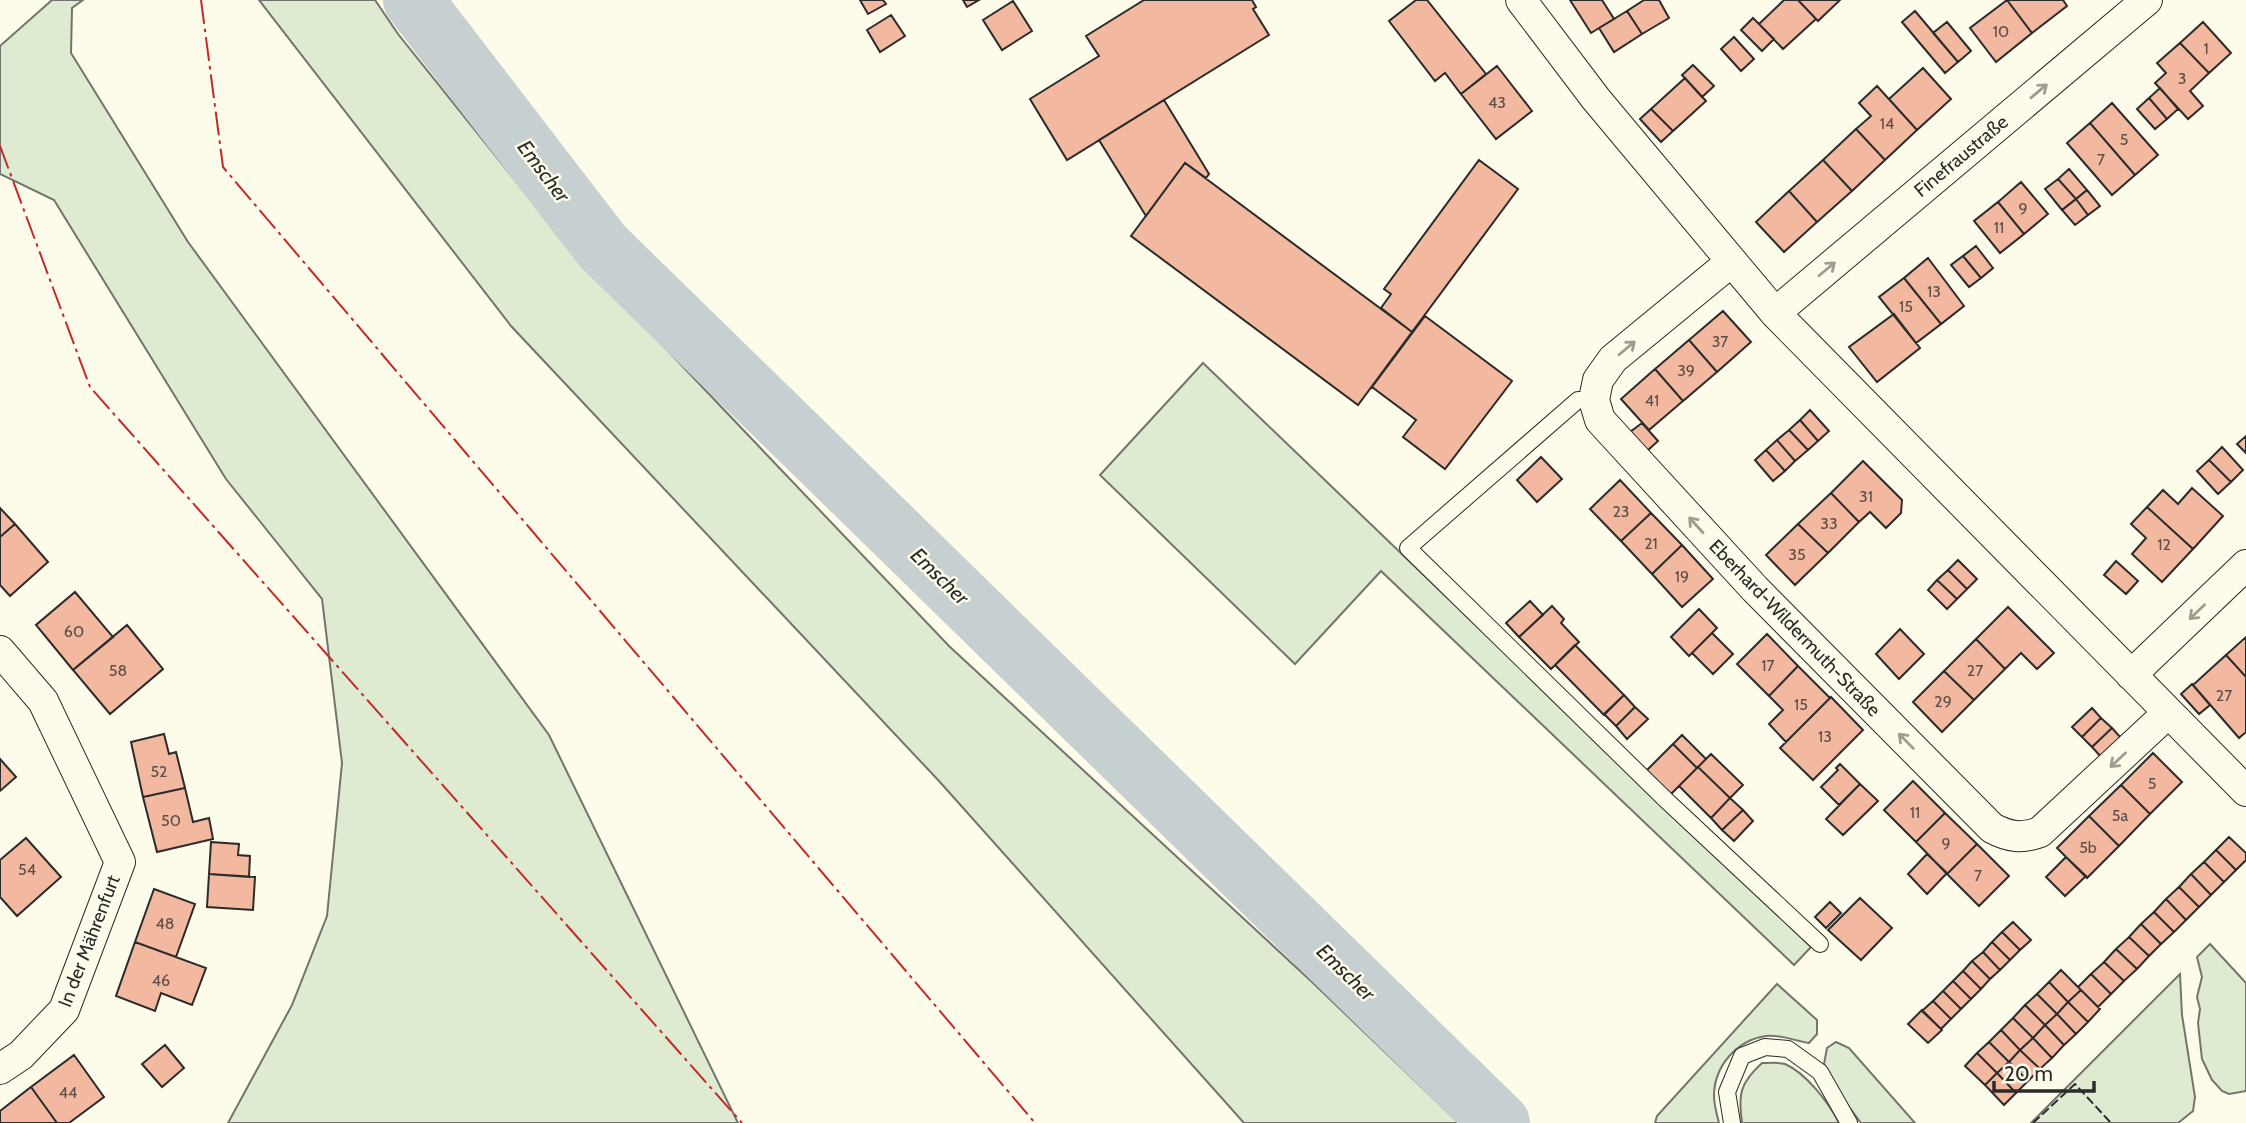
<svg xmlns="http://www.w3.org/2000/svg" width="2246" height="1123" font-family="Cabin,sans-serif">
	<style>
		.green { fill: #deebd1; stroke: #74746e; stroke-width: 2 }
		.lines { fill: none; stroke-linecap: round; stroke-linejoin: round }
		.river { stroke: #c7d0d0; stroke-width: 60 }
		.building { fill: #f2b8a0; stroke: #2b2b2b; stroke-width: 2 }
		.service-casing { stroke: #2b2b2b; stroke-width: 18 }
		.minor-casing { stroke: #2b2b2b; stroke-width: 32 }
		.service { stroke: #fdfbea; stroke-width: 16 }
		.minor { stroke: #fdfbea; stroke-width: 30 }
		.fence { stroke: #2b2b2b; stroke-width: 2; stroke-dasharray: 9 3.5; stroke-linecap: butt }
		.power { stroke: #c62828; stroke-width: 2; stroke-dasharray: 24 5 3.5 5; stroke-linecap: butt }
		.oneway { stroke: #9e9d94 }
		.labels { text-anchor: middle; dominant-baseline: central; stroke-width: 5; stroke-linejoin: round; paint-order: stroke }
		.number-label { font-size: 16px; fill: #5d4e48 }
		.street-label { font-size: 19px; fill: #2b2b2b; stroke: #fdfbea }
		.water-label { font-size: 21px; font-style: italic; fill: #2b2b2b; stroke: #fdfbea }
	</style>
	<rect width="100%" height="100%" fill="#fdfbea"/>
	<path class="green" d="M52 0H83L72 8 71 53 188 242 549 735 738 1123H228L292 1005 327 916 342 763 322 599 226 479 54 200 0 174V46Z
		M259 0H375L398 34 566 244 949 646 1312 982 1459 1123H1244L939 781 511 326Z
		M1203 363 1811 947 1794 965 1381 571 1295 664 1100 475Z
		M2210 944 2246 983V1091L2229 1094 2222 1091 2212 1080 2202 1059 2198 1023 2200 1009 2197 997 2202 977 2197 957Z
		M2180 974 2182 1015 2195 1097 2193 1111 2178 1123H2031Z
		M1777 984 1817 1020V1034L1809 1043C1796 1041 1779 1034 1766 1036 1737 1040 1714 1066 1714 1096 1714 1105 1717 1115 1719 1123H1655L1657 1116Z
		M1836 1042 1849 1048 1915 1123H1861L1838 1092 1824 1064 1827 1048Z
		M1762 1063C1769 1063 1779 1062 1785 1064 1806 1073 1829 1103 1839 1123H1742C1738 1094 1740 1083 1762 1063Z"/>
	<g class="lines">
		<path class="river" d="M413 0 602 246 1500 1123"/>
	</g>
	<path class="building" d="M860 0H883L886 4 868 14Z
		M963 0H979L967 7Z
		M1144 0H1252L1256 7 1253 9 1269 35 1067 160 1030 99 1099 56 1086 36Z
		M1416 0H1427L1486 74 1461 94 1445 73 1435 81 1389 21Z
		M1570 0H1602L1614 19 1591 33Z
		M1644 0H1659L1669 18 1642 34 1627 11Z
		M1784 0H1798L1816 19 1783 49 1759 24Z
		M1798 0H1840L1818 21Z
		M2007 0 2032 33 1996 62 1970 28Z
		M2007 0H2063L2067 6 2032 33Z
		M1013 1 1032 31 1002 50 983 20Z
		M1627 11 1642 34 1614 52 1599 28Z
		M1915 11 1958 62 1945 73 1902 22Z
		M891 15 905 36 880 52 867 30Z
		M1753 18 1774 39 1762 51 1741 30Z
		M1947 22 1971 51 1958 62 1933 33Z
		M2203 22 2231 53 2209 73 2180 43Z
		M1734 37 1754 59 1741 71 1721 49Z
		M2180 43 2209 73 2190 91 2203 106 2188 119 2155 83 2166 73 2157 63Z
		M1693 65 1714 86 1702 97 1682 75Z
		M1497 66 1532 111 1496 139 1461 94Z
		M1923 68 1951 99 1917 130 1889 99Z
		M1685 78 1706 101 1673 131 1651 109Z
		M1877 86 1917 130 1885 160 1856 129 1871 116 1859 103Z
		M2160 88 2178 109 2167 119 2149 98Z
		M2149 98 2167 119 2155 129 2137 109Z
		M1164 100 1209 174 1206 178 1185 163 1146 216 1099 140Z
		M2112 103 2158 155 2135 175 2090 123Z
		M1651 109 1673 131 1661 142 1640 119Z
		M2090 123 2135 175 2112 195 2067 143Z
		M1856 129 1885 160 1852 191 1823 160Z
		M1479 160 1518 189 1412 332 1381 308 1391 294 1384 289Z
		M1823 160 1852 191 1817 222 1789 191Z
		M1185 163 1412 332 1358 405 1131 236Z
		M2069 169 2087 190 2076 199 2058 179Z
		M2058 179 2076 199 2062 210 2045 189Z
		M2021 182 2048 214 2024 234 1998 202Z
		M2087 190 2100 206 2088 215 2076 199Z
		M1789 191 1817 222 1784 252 1756 222Z
		M2076 199 2088 215 2075 225 2062 210Z
		M1998 202 2024 234 2000 253 1974 221Z
		M1976 246 1993 268 1981 278 1963 256Z
		M1963 256 1981 278 1969 287 1951 265Z
		M1928 258 1964 306 1941 324 1904 278Z
		M1904 278 1941 324 1916 343 1879 297Z
		M1723 311 1751 342 1717 372 1689 340Z
		M1894 314 1920 348 1877 382 1849 347Z
		M1425 316 1512 381 1445 469 1403 437 1416 420 1372 387Z
		M1689 340 1717 372 1683 401 1655 369Z
		M1655 369 1683 401 1649 430 1621 399Z
		M1810 410 1829 431 1818 441 1800 420Z
		M1800 420 1818 441 1808 450 1789 430Z
		M1642 423 1658 441 1647 451 1630 432Z
		M1789 430 1808 450 1795 461 1777 440Z
		M2246 436V453L2237 444Z
		M1777 440 1795 461 1785 471 1766 450Z
		M2222 447 2243 470 2231 482 2209 460Z
		M1766 450 1785 471 1773 481 1755 460Z
		M1541 457 1562 479 1537 502 1517 480Z
		M2209 460 2231 482 2218 494 2197 471Z
		M1863 461 1902 500 1901 513 1886 528 1870 512 1859 522 1831 493Z
		M1620 480 1651 513 1621 541 1590 509Z
		M2192 488 2223 516 2193 549 2147 507 2163 490 2178 504Z
		M1831 493 1859 522 1828 553 1798 524Z
		M2147 507 2193 549 2162 582 2132 554 2146 538 2131 524Z
		M0 508 15 524 0 537Z
		M1651 513 1682 545 1652 574 1621 541Z
		M15 524 48 562 10 596 0 585V537Z
		M1798 524 1828 553 1795 585 1766 555Z
		M1682 545 1713 579 1682 607 1652 574Z
		M1958 560 1977 579 1967 589 1948 570Z
		M2116 561 2138 581 2126 594 2104 575Z
		M1948 570 1967 589 1957 599 1937 580Z
		M1937 580 1957 599 1947 609 1928 590Z
		M75 592 113 637 73 670 36 625Z
		M1530 601 1543 615 1519 637 1506 623Z
		M1552 606 1564 619 1561 623 1579 642 1551 669 1519 637Z
		M2008 607 2054 653 2037 669 2021 653 2005 669 1976 639Z
		M1699 609 1717 628 1689 656 1671 637Z
		M127 625 163 669 110 714 73 670Z
		M1900 629 1924 654 1899 679 1876 654Z
		M1712 633 1733 654 1713 674 1692 653Z
		M1767 634 1798 666 1769 696 1737 664Z
		M2246 637V677L2226 655Z
		M1976 639 2005 669 1974 700 1944 671Z
		M1575 645 1624 695 1604 715 1555 665Z
		M2226 655 2246 677V732L2239 738 2193 685Z
		M1798 666 1830 698 1786 742 1769 724 1783 710 1769 696Z
		M1944 671 1974 700 1942 732 1913 702Z
		M2192 684 2210 705 2199 714 2181 694Z
		M1624 695 1635 707 1616 726 1604 714Z
		M1831 697 1863 730 1813 780 1780 748Z
		M1635 707 1648 719 1627 739 1616 726Z
		M2092 708 2101 718 2082 737 2072 727Z
		M2101 718 2112 728 2092 747 2082 737Z
		M2112 728 2121 738 2102 758 2092 747Z
		M164 734 169 754 176 752 185 788 143 797 131 742Z
		M1682 735 1706 759 1697 768 1673 744Z
		M1673 744 1697 768 1670 795 1646 771Z
		M2153 753 2182 782 2150 814 2121 785Z
		M1711 754 1743 785 1730 798 1698 767Z
		M0 759 16 777 0 791Z
		M1840 764 1860 784 1839 805 1821 787 1838 770 1836 768Z
		M1698 767 1730 798 1711 818 1679 786Z
		M1913 781 1945 813 1916 842 1884 810Z
		M1860 784 1878 801 1843 835 1826 819Z
		M2121 785 2150 814 2119 846 2089 816Z
		M185 788 193 822 209 818 213 839 157 852 143 797Z
		M1730 798 1743 810 1722 830 1711 818Z
		M1743 810 1753 821 1734 841 1722 830Z
		M1945 813 1977 844 1947 874 1916 842Z
		M2089 816 2119 846 2087 878 2057 848Z
		M2229 837 2246 853V860L2236 870 2216 850Z
		M26 838 61 877 17 916 0 897V860Z
		M211 842 239 844 238 855 250 856 249 877 209 874Z
		M1977 844 2009 876 1979 906 1947 874Z
		M2216 850 2236 870 2224 882 2204 862Z
		M1927 854 1947 873 1927 894 1908 874Z
		M2066 857 2086 876 2065 896 2046 877Z
		M2204 862 2224 882 2211 895 2191 874Z
		M209 874 255 877 253 910 207 907Z
		M2191 874 2211 895 2199 907 2179 887Z
		M2179 887 2199 907 2186 920 2166 899Z
		M154 889 195 904 176 957 135 942Z
		M1860 898 1892 928 1861 960 1828 930Z
		M2166 899 2186 920 2174 932 2154 912Z
		M1830 902 1841 913 1826 928 1815 917Z
		M2154 912 2174 932 2161 944 2141 924Z
		M2013 922 2031 940 2020 950 2002 932Z
		M2141 924 2161 944 2149 956 2129 937Z
		M2002 932 2020 950 2010 960 1992 942Z
		M2129 937 2149 956 2137 969 2116 949Z
		M135 942 206 968 192 1005 161 993 155 1011 116 996Z
		M1992 942 2010 960 2000 970 1983 952Z
		M2116 949 2137 969 2124 981 2104 962Z
		M1983 952 2000 970 1990 979 1972 961Z
		M1972 961 1990 979 1981 989 1963 971Z
		M2104 962 2124 981 2111 994 2091 974Z
		M2061 970 2081 990 2068 1002 2049 982Z
		M1963 971 1981 989 1971 999 1953 981Z
		M2091 974 2111 994 2098 1007 2078 987Z
		M1953 981 1971 999 1961 1009 1943 991Z
		M2049 982 2068 1002 2057 1014 2037 994Z
		M2081 990 2100 1009 2088 1022 2068 1002Z
		M1943 991 1961 1009 1951 1019 1933 1001Z
		M2037 994 2057 1014 2045 1025 2025 1005Z
		M1933 1001 1951 1019 1941 1029 1922 1011Z
		M2068 1002 2088 1022 2076 1034 2057 1014Z
		M2025 1005 2045 1025 2033 1038 2013 1018Z
		M1922 1010 1942 1030 1928 1043 1908 1024Z
		M2057 1014 2076 1034 2064 1045 2045 1025Z
		M2013 1018 2033 1038 2020 1050 2001 1030Z
		M2045 1025 2064 1045 2052 1058 2033 1038Z
		M2001 1030 2020 1050 2009 1062 1989 1042Z
		M2033 1038 2052 1058 2040 1069 2020 1050Z
		M1989 1042 2009 1062 1997 1073 1977 1053Z
		M165 1045 184 1068 162 1087 142 1064Z
		M2020 1050 2040 1069 2028 1081 2009 1062Z
		M1977 1053 1997 1073 1985 1085 1965 1066Z
		M74 1055 104 1097 69 1123H57L31 1087Z
		M2009 1062 2028 1081 2016 1093 1997 1073Z
		M1997 1073 2016 1093 2004 1105 1985 1085Z
		M31 1087 57 1123H0V1111Z"/>
	<g class="lines">
		<g class="service-casing">
			<path id="service" d="M1594 400H1578L1408 548 1666 800 1820 944
				M1732 1123 1727 1092 1742 1056 1765 1047 1788 1049 1820 1072 1849 1123"/>
		</g>
		<g class="minor-casing">
			<path id="minor" d="M1521 0 1596 99 1775 313 2246 791
				M1731 262 1613 359 1598 380 1594 400 1600 420 1755 589 1992 828C2009 837 2022 839 2040 832L2168 713
				M1775 313 2147 0
				M0 651 43 701 120 862 64 1010 21 1055 0 1069
				M2131 675 2246 565"/>
		</g>
		<use href="#service" class="service"/>
		<use href="#minor" class="minor"/>
		<path class="fence" d="M2033 1123 2075 1084 2111 1123"/>
		<path class="power" d="M201 0 223 167 1035 1123
			M0 146 90 387 742 1123"/>
	</g>
	<defs><path id="oneway-shaft" d="M-6 0H5M1.5-3L5.5 0L1.5 3" fill="none" stroke-width="1.6" stroke-linecap="round" stroke-linejoin="round" transform="scale(1.75)"/></defs>
	<g class="oneway">
		<use href="#oneway-shaft" transform="translate(2039 91) rotate(-40)"/>
		<use href="#oneway-shaft" transform="translate(1827 269) rotate(-40)"/>
		<use href="#oneway-shaft" transform="translate(1627 348) rotate(-40)"/>
		<use href="#oneway-shaft" transform="translate(1696 525) rotate(-132)"/>
		<use href="#oneway-shaft" transform="translate(2197 612) rotate(136)"/>
		<use href="#oneway-shaft" transform="translate(1906 741) rotate(-135)"/>
		<use href="#oneway-shaft" transform="translate(2118 760) rotate(137)"/>
	</g>
	<g class="labels">
		<g class="number-label">
			<text x="2001" y="31">10</text>
			<text x="2206" y="48">1</text>
			<text x="2182" y="78">3</text>
			<text x="1497" y="102">43</text>
			<text x="1887" y="123">14</text>
			<text x="2124" y="139">5</text>
			<text x="2101" y="159">7</text>
			<text x="2023" y="208">9</text>
			<text x="1999" y="227">11</text>
			<text x="1934" y="291">13</text>
			<text x="1906" y="306">15</text>
			<text x="1720" y="341">37</text>
			<text x="1686" y="370">39</text>
			<text x="1652" y="400">41</text>
			<text x="1866" y="496">31</text>
			<text x="1621" y="511">23</text>
			<text x="1829" y="523">33</text>
			<text x="1651" y="543">21</text>
			<text x="2164" y="544">12</text>
			<text x="1797" y="554">35</text>
			<text x="1682" y="576">19</text>
			<text x="74" y="631">60</text>
			<text x="1768" y="665">17</text>
			<text x="118" y="670">58</text>
			<text x="1975" y="670">27</text>
			<text x="2224" y="695">27</text>
			<text x="1943" y="701">29</text>
			<text x="1801" y="704">15</text>
			<text x="1825" y="736">13</text>
			<text x="159" y="771">52</text>
			<text x="2152" y="783">5</text>
			<text x="1915" y="812">11</text>
			<text x="2120" y="815">5a</text>
			<text x="171" y="820">50</text>
			<text x="1946" y="843">9</text>
			<text x="2088" y="847">5b</text>
			<text x="27" y="869">54</text>
			<text x="1978" y="875">7</text>
			<text x="165" y="923">48</text>
			<text x="161" y="980">46</text>
			<text x="68" y="1092">44</text>
		</g>
		<g class="street-label">
			<text transform="translate(1961 156) rotate(-40)">Finefraustraße</text>
			<text transform="translate(1795 628) rotate(46)">Eberhard-Wildermuth-Straße</text>
			<text transform="translate(89 941) rotate(-69)">In der Mährenfurt</text>
		</g>
		<g class="water-label">
			<text transform="translate(544 171) rotate(53)">Emscher</text>
			<text transform="translate(940 576) rotate(44)">Emscher</text>
			<text transform="translate(1346 972) rotate(44)">Emscher</text>
		</g>
	</g>
	<path d="M1994 1081v10h100v-10" fill="none" stroke="#2b2b2b" stroke-width="3.5"/>
	<text x="2004" y="1081" font-size="21" fill="#2b2b2b" stroke="#fdfbea" stroke-width="5" paint-order="stroke">20 m</text>
</svg>
